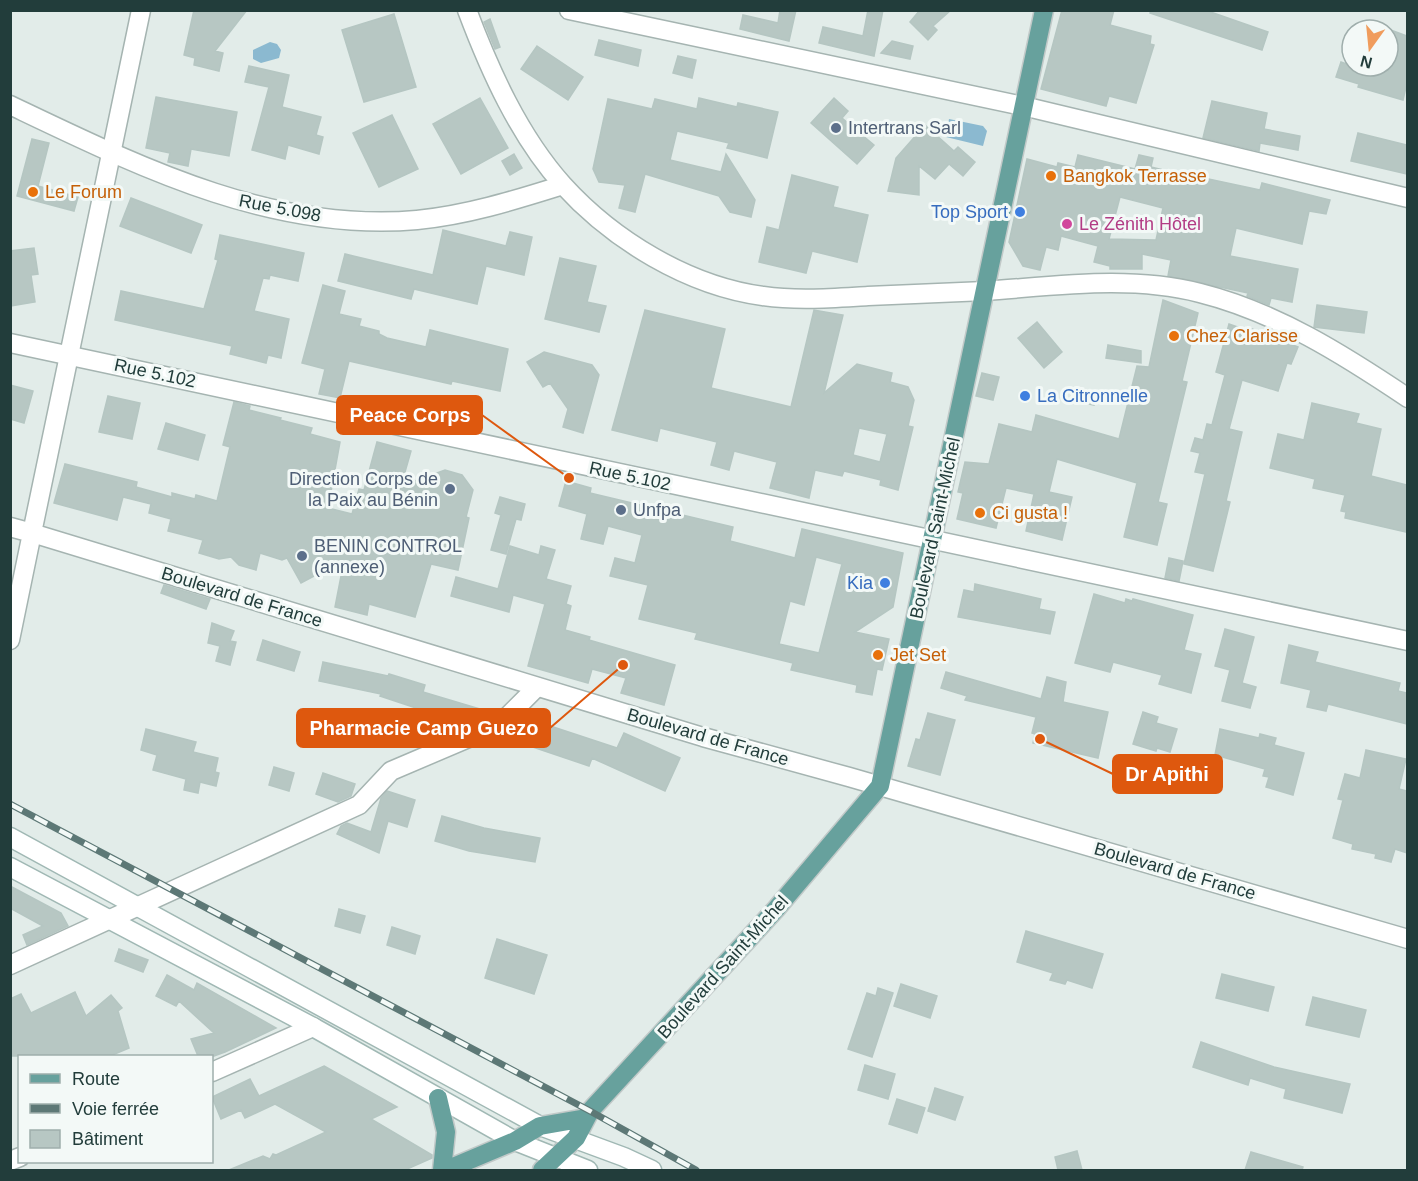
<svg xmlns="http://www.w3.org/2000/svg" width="1418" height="1181" font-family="Helvetica,sans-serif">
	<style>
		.water { fill: #8bb9d0 }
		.building { fill: #b7c7c3; stroke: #b5c6c2; stroke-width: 1.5; fill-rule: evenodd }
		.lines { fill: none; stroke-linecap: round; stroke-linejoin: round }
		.minor-casing { stroke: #a5b4b1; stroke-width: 21 }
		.tertiary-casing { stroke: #a5b4b1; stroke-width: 21 }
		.secondary-casing { stroke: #a0b8b4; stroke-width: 21 }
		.primary-casing { stroke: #c1c9c8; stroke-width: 21 }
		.minor { stroke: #fff; stroke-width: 18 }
		.tertiary { stroke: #fff; stroke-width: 18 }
		.secondary { stroke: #fff; stroke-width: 18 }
		.primary { stroke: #67a19d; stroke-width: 18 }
		.rail-casing { stroke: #5d7876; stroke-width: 7 }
		.rail { stroke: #f3f9f7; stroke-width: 4.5; stroke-dasharray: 14; stroke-linecap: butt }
		.service-dot { fill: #5c6f8a; stroke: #f3f9f7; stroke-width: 2 }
		.food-dot { fill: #e8710a; stroke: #f3f9f7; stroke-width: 2 }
		.shop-dot { fill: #3f7fe0; stroke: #f3f9f7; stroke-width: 2 }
		.hotel-dot { fill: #d1479c; stroke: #f3f9f7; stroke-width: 2 }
		.labels { text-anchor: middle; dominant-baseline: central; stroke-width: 6; stroke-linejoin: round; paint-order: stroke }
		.service-label { font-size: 18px; fill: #4e5e75; stroke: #f3f9f7; text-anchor: start }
		.food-label { font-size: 18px; fill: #c56008; stroke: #f3f9f7; text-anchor: start }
		.street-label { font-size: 18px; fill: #223d3b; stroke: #f3f9f7 }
		.shop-label { font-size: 18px; fill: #366cbe; stroke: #f3f9f7; text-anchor: end }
		.hotel-label { font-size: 18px; fill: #b23c85; stroke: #f3f9f7; text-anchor: start }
		.leader { fill: none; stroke: #de580e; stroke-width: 2 }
		.callout-dot { fill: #de580e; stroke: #f3f9f7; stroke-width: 2 }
		.callout { fill: #de580e; stroke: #de580e; stroke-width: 2 }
		.callout-label { font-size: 20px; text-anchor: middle; font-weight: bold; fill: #fff }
	</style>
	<rect width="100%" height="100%" fill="#e2ece9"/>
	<path class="water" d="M270 42 277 44 281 50 279 58 261 63 253 59V50Z
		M949 119 983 126 987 131 983 146 946 137Z"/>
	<path class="building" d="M194 10H247L215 51 223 53 219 71 194 65 195 58 184 55Z
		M780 10H796L789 41 740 29 743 15 778 23Z
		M868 10H883L874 56 819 43 823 27 863 36Z
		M920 10H951L933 26 937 30 928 40 910 22Z
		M1062 10H1114L1110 25 1151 36 1150 44 1154 45 1136 103 1109 96 1106 106 1041 89Z
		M1151 10H1205L1268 32 1262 50 1150 13Z
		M394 14 416 87 364 102 342 30Z
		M490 19 500 47 495 49 484 22Z
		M1388 29 1407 36V83L1403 100 1358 87 1359 84 1336 77 1341 62 1352 66H1369L1388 71Z
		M599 40 641 50 638 66 595 55Z
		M892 41 913 46 910 59 881 53Z
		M537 46 583 77 568 100 521 69Z
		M678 56 696 60 692 78 673 73Z
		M249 66 289 75 282 107 321 117 316 135 323 137 319 154 288 145 285 159 252 150 269 87 245 82Z
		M156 97 237 112 229 156 191 149 188 166 168 162 170 153 146 148Z
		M480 98 508 148 461 174 433 124Z
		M699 98 737 107 738 103 778 112 767 158 727 148 729 143 677 131 670 160 721 172 726 154 755 200 751 217 730 212 719 196 645 174 635 212 619 208 625 185 599 182 593 169 608 99 652 109 655 99 697 109Z
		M834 98 848 111 842 118 874 145 857 164 811 123Z
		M1212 101 1267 113 1264 129 1300 136 1298 150 1260 143 1259 151 1203 138Z
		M392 115 418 169 379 187 353 133Z
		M925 125 954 151 958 147 975 162 963 176 949 164 935 179 919 166V195L888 191 896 158Z
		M1358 133 1407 145V174L1351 161Z
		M32 139 49 143 38 186 78 197 74 211 17 196Z
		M514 154 522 168 510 175 502 161Z
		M1078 155 1135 169 1139 155 1153 158 1151 167 1168 171 1166 180 1192 185 1195 176 1260 190 1262 183 1330 200 1326 214 1309 211 1302 244 1236 228 1230 256 1298 269 1292 302 1271 298 1269 305 1247 296 1248 293 1168 276 1171 260 1142 254V269H1110V266L1094 262 1098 246 1061 236 1058 250 1046 247 1040 270 1023 266 1009 242 1027 159 1057 167 1058 163 1075 167ZM1120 197 1163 208 1156 240 1109 239Z
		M792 175 838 187 833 207 868 215 857 262 812 251 806 273 759 262 767 227 779 230Z
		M131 198 202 225 191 253 120 226Z
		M443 230 506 246 510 232 532 237 524 275 486 266 477 304 414 289 411 299 338 281 345 254 433 275Z
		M220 235 304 253 298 281 270 275 269 279 263 278 254 311 289 319 281 358 268 355 266 363 230 354 232 346 115 320 121 291 204 309 218 260 215 259Z
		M34 248 38 274 31 275 35 302 10 306V251Z
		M560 258 596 266 587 302 606 306 599 332 545 319Z
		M323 285 345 291 339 314 361 319 359 326 379 331V334L387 338 426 347 430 330 508 349 500 391 452 381 451 384 349 361 340 398 319 394 325 369 302 363Z
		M1163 300 1198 313 1182 381 1187 382 1158 502 1167 504 1157 545 1124 537 1137 483 1057 459 1049 492 1072 497 1062 540 1026 531 1034 494 1006 488 996 528 957 519 963 493 958 492 965 462 989 464 999 424 1032 432 1036 415 1119 439 1137 366 1149 367Z
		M1317 305 1367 312 1364 333 1314 327Z
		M645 310 725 329 711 388 791 407 814 310 843 315 824 393 857 364 892 373 890 382 908 387 914 400 908 426 913 427 898 490 880 485 881 480 844 471 842 476 815 470 809 498 770 488 777 462 734 451 729 470 711 465 717 442 660 428 657 441 612 430ZM859 428 887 434 880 462 853 455Z
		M1037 322 1062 352 1044 368 1018 338Z
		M1229 324 1246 330 1247 327 1298 347 1291 364 1287 363 1278 391 1242 380 1229 429 1242 432 1226 501 1230 502 1213 571 1184 564 1205 474 1195 472 1200 453 1191 451 1195 438 1203 440 1207 424 1212 425 1225 375 1216 372Z
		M1108 345 1141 351V363L1106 358Z
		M544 352 592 365 599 375 583 433 563 427 568 409 550 383 543 387 527 362Z
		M982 373 999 377 993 400 976 396Z
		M10 385 33 391 24 423 10 419Z
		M1082 389 1096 392 1094 405 1079 402Z
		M108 396 140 403 132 439 99 432Z
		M234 402 250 406 249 410 281 418 280 420 312 428 310 434 340 442 328 508 352 514 359 489 364 490 377 442 411 451 401 486 445 470 462 475 473 490 466 517 469 518 458 570 431 564 415 617 369 604 367 615 335 607 342 571 331 567 301 583 287 558 282 560 260 553 256 570 239 565 231 557 219 559 199 553 203 540 168 531 171 519 149 513 151 504 123 497 117 520 54 503 65 464 137 482 136 487 172 497V493L195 499 196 495 217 501 230 447 223 445Z
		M1312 403 1359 414 1356 423 1381 429 1371 476 1407 485 1406 532 1345 518 1346 512 1341 511 1345 495 1313 488 1315 479 1270 468 1278 434 1304 440Z
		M166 423 205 435 198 460 158 449Z
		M566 481 591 488 590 493 733 527 730 541 795 558 802 529 903 553 893 607 855 632 889 639 882 670 877 669 872 695 856 692 857 685 791 670 793 663 695 639 697 633 639 619 648 585 610 576 615 558 635 563 642 535 608 526 603 544 581 539 587 514 559 506ZM816 557 842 564 819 653 779 644 790 601 804 605Z
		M500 497 525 504 521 520 516 519 506 554 491 550 501 515 495 513Z
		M510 546 539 555 541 546 555 550 546 579 571 586 566 604 571 606 565 630 590 637 589 640 675 665 664 705 621 693 626 678 592 669 588 683 528 666 545 604 513 595 509 612 451 596 456 577 498 589Z
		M1169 558 1183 561 1179 581 1165 578Z
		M975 584 1041 599 1039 609 1055 612 1050 634 958 617 964 590 974 592Z
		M164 585 210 599 206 609 161 593Z
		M1094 594 1125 603 1126 599 1132 601 1133 599 1193 615 1184 650 1201 654 1191 693 1159 684 1162 675 1113 662 1110 672 1075 663Z
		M212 623 234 631 230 641 236 642 230 665 216 661 220 646 208 643Z
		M1225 629 1254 637 1242 683 1256 687 1250 708 1222 701 1230 670 1215 666Z
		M263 640 300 652 294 671 257 660Z
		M1289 645 1318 652 1315 662 1400 683 1398 691 1407 693V724L1328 704 1326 711 1307 707 1311 690 1281 683Z
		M323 662 388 676 389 674 425 685 423 692 480 709 476 723 466 727 439 719 440 716 380 696 381 694 319 681Z
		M946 672 1041 699 1047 677 1066 682 1063 702 1108 712 1098 758 1033 743 1035 734 1032 733 1036 717 965 700 967 696 941 688Z
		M1143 712 1158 717 1156 723 1177 729 1170 752 1157 748 1156 751 1133 744Z
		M928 713 955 720 940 775 908 766 916 739 920 740Z
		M523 717 617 748 624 733 680 758 665 791 592 758 589 766 509 739 513 727Z
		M146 729 196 742 193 752 218 758 215 772 219 773 216 786 200 782 198 793 184 790 186 779 153 770 157 755 141 750Z
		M1220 729 1259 738 1260 734 1276 738 1274 745 1304 753 1293 795 1266 787 1269 777 1263 776 1265 769 1215 755Z
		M1366 750 1406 759 1399 789 1407 791V853L1395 849 1391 862 1375 858 1376 854 1352 849 1353 844 1333 838 1343 800 1338 799 1345 774 1360 778Z
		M274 767 294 773 289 791 269 785Z
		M323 773 355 784 351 796 338 802 316 794Z
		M387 791 415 800 407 827 388 821 379 853 337 834 341 826 347 823 371 832 381 798Z
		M442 816 484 828 540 838 535 862 469 851 435 841Z
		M10 886 61 913 68 926 27 945 23 935 43 926 10 908Z
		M339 909 365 916 360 933 335 926Z
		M392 927 420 936 415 954 387 945Z
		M1026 931 1103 954 1092 988 1067 980 1065 984 1050 980 1053 973 1017 962Z
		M497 939 547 955 534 994 485 978Z
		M119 949 148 960 143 972 115 961Z
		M1222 974 1274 987 1268 1011 1216 998Z
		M167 975 194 990 197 983 276 1028 225 1052 214 1056H198L191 1039 214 1033 179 1001 176 1006 156 996Z
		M901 984 937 996 930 1018 894 1006Z
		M878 988 893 993 872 1057 848 1049 867 993 876 996Z
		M75 992 86 1016 111 995 122 1008 118 1011 129 1048 110 1056H10V999L21 994 31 1013Z
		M1313 997 1366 1010 1359 1037 1306 1025Z
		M1201 1042 1274 1067 1350 1084 1342 1113 1284 1098 1286 1089 1250 1078 1248 1085 1193 1067Z
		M865 1065 895 1074 888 1099 858 1090Z
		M324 1066 397 1107 371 1119 432 1155V1158L405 1170H229L263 1156 270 1159 273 1154 276 1155 326 1132 275 1104 245 1118 241 1110 221 1119 212 1097 250 1079 259 1096Z
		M935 1088 963 1097 955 1120 928 1111Z
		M897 1099 925 1108 917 1133 889 1124Z
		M1077 1151 1082 1170H1058L1055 1157Z
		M1251 1152 1303 1167 1302 1170H1245Z"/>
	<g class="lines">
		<g class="minor-casing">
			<path id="minor" d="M467 10C490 71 519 136 563 185 613 240 688 286 763 296 798 301 833 298 868 296 907 294 946 293 985 291 1056 286 1130 275 1200 293 1276 312 1344 355 1408 398
				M569 10 1023 106 1408 198
				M10 105C138 166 272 233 417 220 468 215 515 200 563 185
				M10 343 1408 641
				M10 527 32 533 10 640
				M10 965 359 805 391 771 499 725 537 687
				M212 1072 313 1027
				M10 1161 20 1157"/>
		</g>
		<g class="tertiary-casing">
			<path id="tertiary" d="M141 10 32 533 703 737 849 777 1408 939"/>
		</g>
		<g class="secondary-casing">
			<path id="secondary" d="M10 837 540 1126 624 1157 652 1170
				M10 867 313 1027 515 1141 588 1170"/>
		</g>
		<g class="primary-casing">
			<path id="primary" d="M438 1098 446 1132 442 1170
				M446 1170 515 1141 540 1126 586 1118
				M542 1170 576 1138 590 1111 776 909 880 786 1044 10"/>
		</g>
		<use href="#minor" class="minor"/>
		<use href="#tertiary" class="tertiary"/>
		<use href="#secondary" class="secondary"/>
		<use href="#primary" class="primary"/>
		<g class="rail-casing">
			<path id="rail" d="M10 804 590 1111 696 1170"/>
		</g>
		<use href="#rail" class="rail"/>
	</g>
	<g class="service-dot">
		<circle cx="836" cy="128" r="6"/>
		<circle cx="450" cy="489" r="6"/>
		<circle cx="621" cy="510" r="6"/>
		<circle cx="302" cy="556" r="6"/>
	</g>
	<g class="food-dot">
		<circle cx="1051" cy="176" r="6"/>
		<circle cx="33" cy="192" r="6"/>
		<circle cx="1174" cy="336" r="6"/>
		<circle cx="980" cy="513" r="6"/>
		<circle cx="878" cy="655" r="6"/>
	</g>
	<g class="shop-dot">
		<circle cx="1020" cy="212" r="6"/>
		<circle cx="1025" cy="396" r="6"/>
		<circle cx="885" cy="583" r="6"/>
	</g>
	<circle class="hotel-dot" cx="1067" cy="224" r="6"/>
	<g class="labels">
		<g class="service-label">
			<text x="848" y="128">Intertrans Sarl</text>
			<text x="438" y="479" text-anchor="end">Direction Corps de<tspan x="438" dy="21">la Paix au Bénin</tspan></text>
			<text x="633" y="510">Unfpa</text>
			<text x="314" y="546">BENIN CONTROL<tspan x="314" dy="21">(annexe)</tspan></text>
		</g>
		<g class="food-label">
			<text x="1063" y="176">Bangkok Terrasse</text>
			<text x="45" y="192">Le Forum</text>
			<text x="1186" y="336">Chez Clarisse</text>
			<text x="992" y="513">Ci gusta !</text>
			<text x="890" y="655">Jet Set</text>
		</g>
		<g class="street-label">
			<text transform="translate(280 208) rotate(11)">Rue 5.098</text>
			<text transform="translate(155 373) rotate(12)">Rue 5.102</text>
			<text transform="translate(630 476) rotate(12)">Rue 5.102</text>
			<text transform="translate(935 528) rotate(-78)">Boulevard Saint-Michel</text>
			<text transform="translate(242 597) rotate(17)">Boulevard de France</text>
			<text transform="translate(708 737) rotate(16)">Boulevard de France</text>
			<text transform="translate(1175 871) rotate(16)">Boulevard de France</text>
			<text transform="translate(723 967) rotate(-48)">Boulevard Saint-Michel</text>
		</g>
		<g class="shop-label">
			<text x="1008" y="212">Top Sport</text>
			<text x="1037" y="396" text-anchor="start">La Citronnelle</text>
			<text x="873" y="583">Kia</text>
		</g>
		<g class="hotel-label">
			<text x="1079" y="224">Le Zénith Hôtel</text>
		</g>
	</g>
	<path class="leader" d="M569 478L482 415M623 665L550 728M1040 739L1113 774"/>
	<g class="callout-dot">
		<circle cx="569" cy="478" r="6"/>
		<circle cx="623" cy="665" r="6"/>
		<circle cx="1040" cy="739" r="6"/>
	</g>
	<g class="callout">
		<rect x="337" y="396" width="145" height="38" rx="6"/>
		<rect x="297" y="709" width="253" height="38" rx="6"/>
		<rect x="1113" y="755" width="109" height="38" rx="6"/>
	</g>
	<g class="callout-label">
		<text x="410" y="422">Peace Corps</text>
		<text x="424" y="735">Pharmacie Camp Guezo</text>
		<text x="1167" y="781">Dr Apithi</text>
	</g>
	<rect width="1418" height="1181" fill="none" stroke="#223d3b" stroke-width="24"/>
	<rect x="18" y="1055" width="195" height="108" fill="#f3f9f7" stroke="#9faeac" stroke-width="1.5"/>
	<rect x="30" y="1074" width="30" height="9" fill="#67a19d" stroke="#9faeac" stroke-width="1.5"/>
	<text x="72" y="1085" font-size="18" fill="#223d3b">Route</text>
	<rect x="30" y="1104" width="30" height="9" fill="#5d7876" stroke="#9faeac" stroke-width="1.5"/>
	<text x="72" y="1115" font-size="18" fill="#223d3b">Voie ferrée</text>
	<rect x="30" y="1130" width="30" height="18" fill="#b7c7c3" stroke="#9faeac" stroke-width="1.5"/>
	<text x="72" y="1145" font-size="18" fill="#223d3b">Bâtiment</text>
	<g transform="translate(1370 48) rotate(195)"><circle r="28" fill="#f3f9f7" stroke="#9faeac" stroke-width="1.5"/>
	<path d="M0-4.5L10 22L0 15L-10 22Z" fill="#f09c5c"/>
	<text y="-9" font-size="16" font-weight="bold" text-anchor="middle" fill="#223d3b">N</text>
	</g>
</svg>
